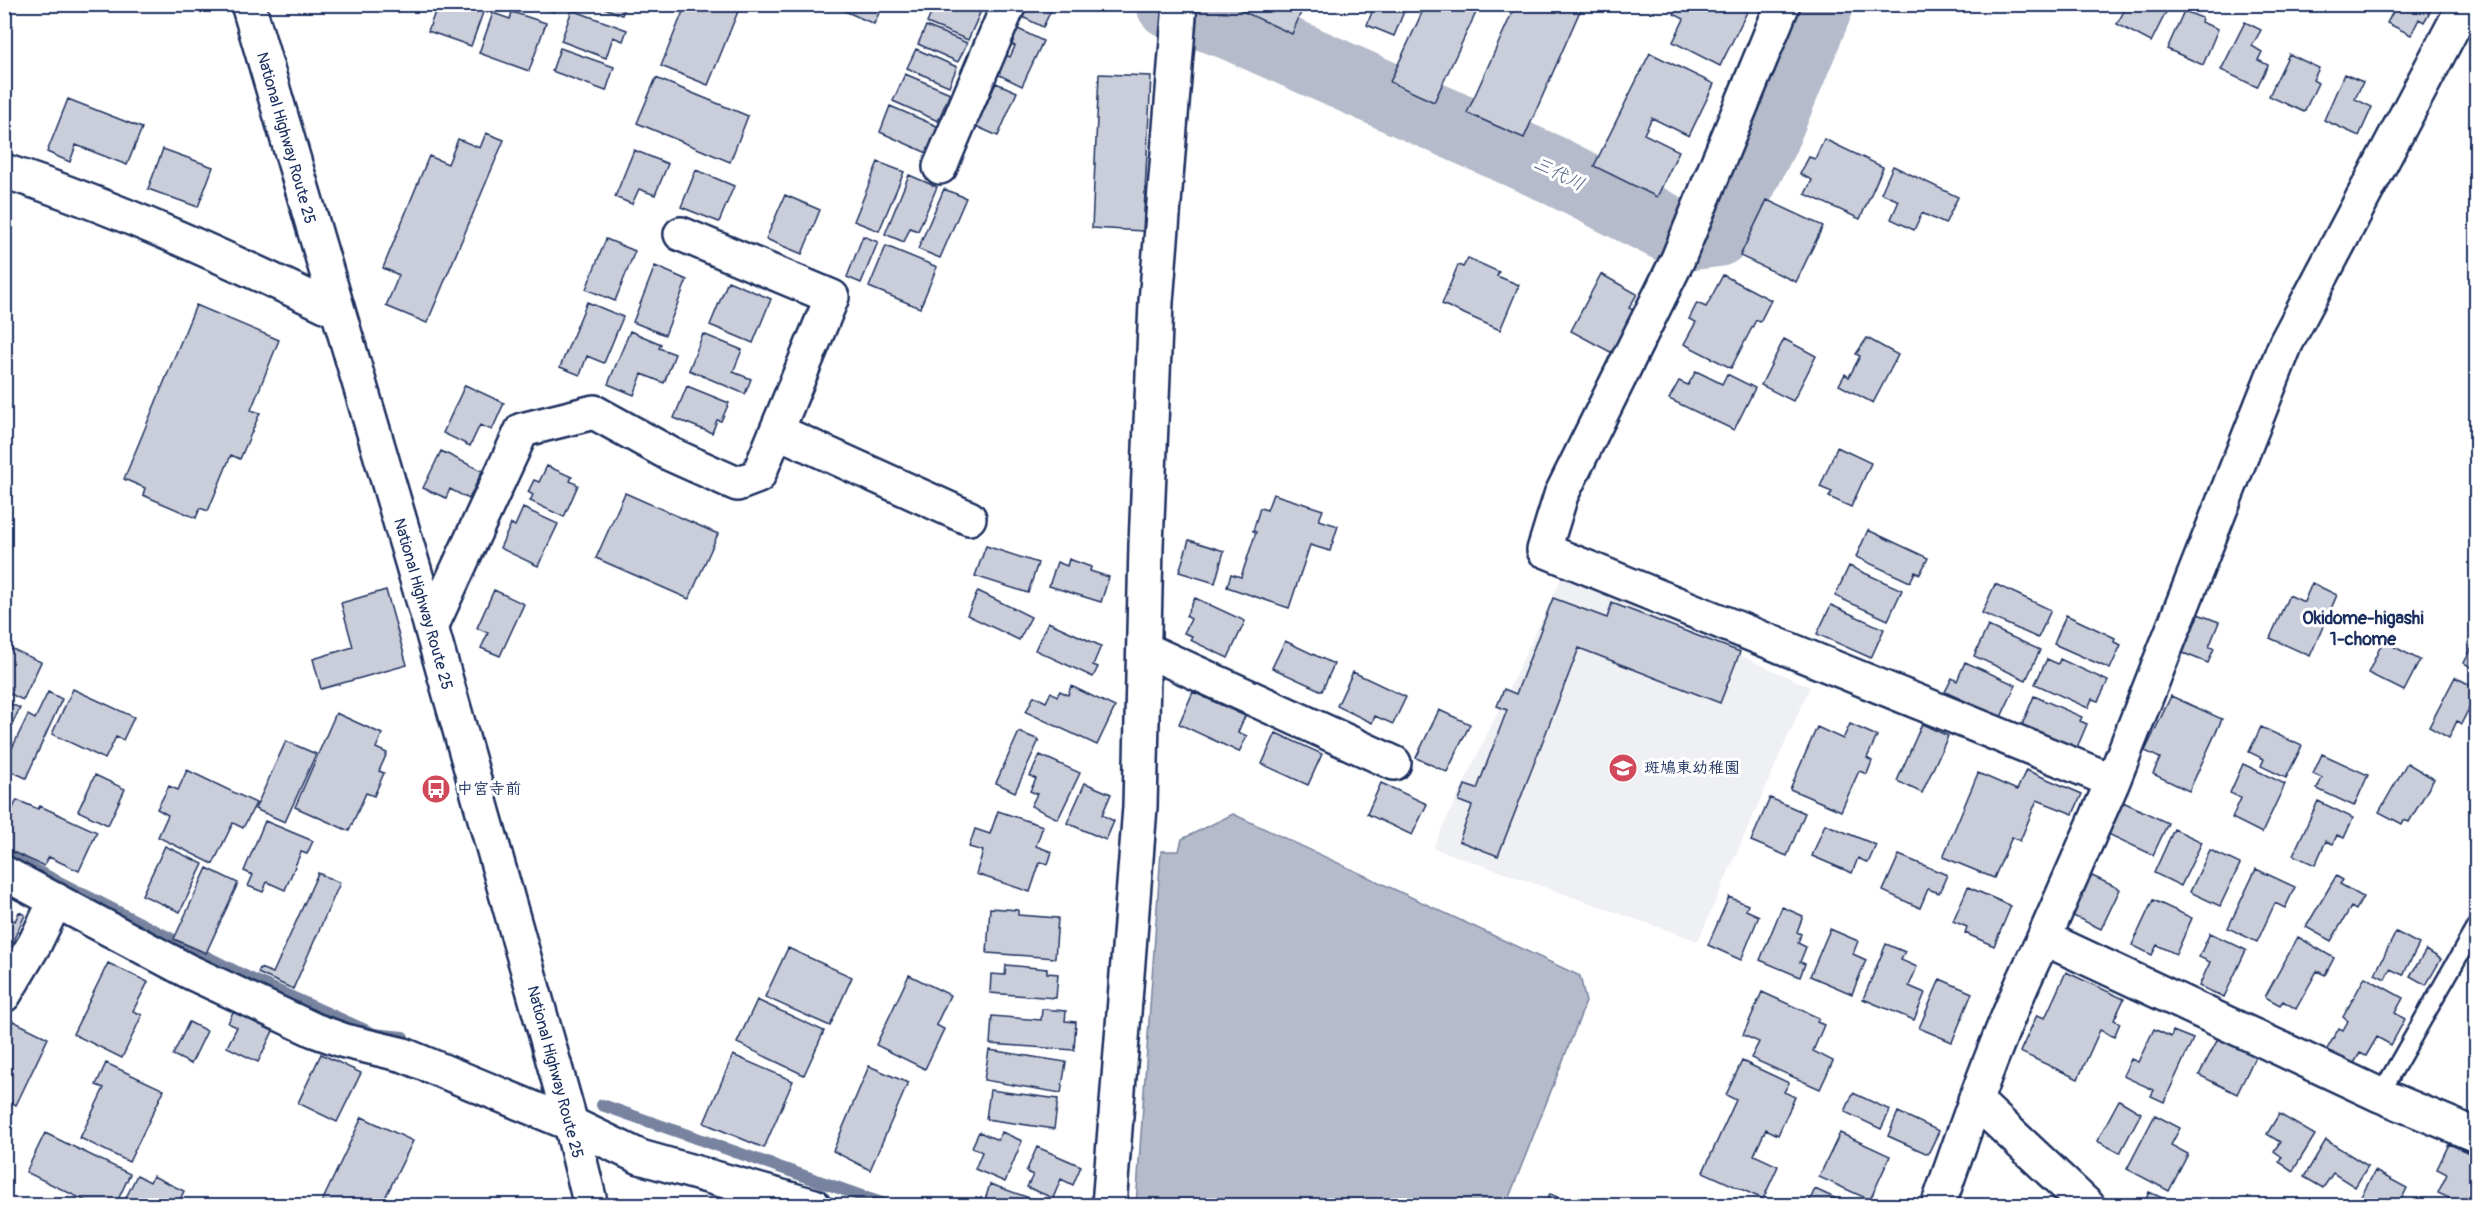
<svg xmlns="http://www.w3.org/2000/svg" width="2481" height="1210" font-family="Pangolin,'Klee One',sans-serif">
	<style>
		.built { fill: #eff0f4 }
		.water { fill: #b5bbca; stroke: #77839f; stroke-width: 1.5 }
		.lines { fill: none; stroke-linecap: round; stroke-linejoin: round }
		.stream { stroke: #77839f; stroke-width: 12 }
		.river { stroke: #b5bbca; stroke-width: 68 }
		.building { fill: #caceda; stroke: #1b2f5e; stroke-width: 1.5 }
		.lane-casing { stroke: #1b2f5e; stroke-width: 21 }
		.street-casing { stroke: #1b2f5e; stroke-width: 38 }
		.secondary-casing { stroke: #1b2f5e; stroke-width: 38 }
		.highway-casing { stroke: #1b2f5e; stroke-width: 38 }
		.lane { stroke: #fff; stroke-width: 16 }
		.street { stroke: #fff; stroke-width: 33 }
		.secondary { stroke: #fff; stroke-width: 33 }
		.highway { stroke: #fff; stroke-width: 33 }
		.labels { text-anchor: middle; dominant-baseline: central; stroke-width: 6; stroke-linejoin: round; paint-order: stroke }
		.street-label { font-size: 16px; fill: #1b2f5e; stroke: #fff }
		.poi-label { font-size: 16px; font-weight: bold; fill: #1b2f5e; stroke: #fff; text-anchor: start }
		.water-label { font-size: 18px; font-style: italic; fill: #49597e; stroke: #fff }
		.neighbourhood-label { font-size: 18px; font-weight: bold; fill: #1b2f5e; stroke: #fff }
	</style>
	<rect width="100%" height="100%" fill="#fff"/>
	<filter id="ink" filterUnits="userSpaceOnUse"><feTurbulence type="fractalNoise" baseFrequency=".0167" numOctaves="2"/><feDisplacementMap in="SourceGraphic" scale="12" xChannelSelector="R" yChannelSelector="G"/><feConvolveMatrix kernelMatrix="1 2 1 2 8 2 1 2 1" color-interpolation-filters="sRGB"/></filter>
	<g filter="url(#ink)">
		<path class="built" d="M1563 575 1810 687 1698 941 1433 848Z"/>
		<path class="water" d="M1233 814 1580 976 1586 1002 1506 1205H1136L1161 851H1179L1182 839Z"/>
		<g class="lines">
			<path class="stream" d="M4 854 247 977 374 1034 403 1037
				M602 1105 890 1206"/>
			<path class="river" d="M1170 4 1231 26 1553 170 1685 237 1717 233 1765 137 1820 4"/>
		</g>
		<path class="building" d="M438 4H486L471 46 428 31Z
			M534 4H556L554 12Z
			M594 4H626L622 15Z
			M686 4H741L708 85 661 66Z
			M829 4H883L874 24Z
			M935 4H962L980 13 968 40 927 23Z
			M1023 4H1054L1043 27 1018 15Z
			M1227 4H1303L1304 5 1292 34Z
			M1375 4H1407L1394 36 1367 25Z
			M1426 4H1480L1434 102 1390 82Z
			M1516 4H1583L1524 138 1467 113Z
			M1679 4H1751L1720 66 1673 42 1684 19 1674 14Z
			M2128 4H2170L2151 42 2117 24Z
			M2387 4H2427L2425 7 2431 10 2424 22 2419 19 2411 35 2387 23 2395 8Z
			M572 10 627 30 623 41 613 37 606 58 561 41Z
			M2184 11 2202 18 2201 22 2218 29 2203 65 2167 49Z
			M512 12 546 23 529 71 479 53 493 13 510 19Z
			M2245 22 2261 30 2252 46 2262 52 2258 60 2268 65 2257 87 2221 70Z
			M926 26 967 43 958 62 918 44Z
			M1016 28 1043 41 1022 86 995 73 1004 54 1010 57 1015 46 1009 43Z
			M560 48 614 67 606 91 552 71Z
			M916 49 957 67 949 86 907 68Z
			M1650 53 1714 84 1689 136 1652 118 1644 134 1679 151 1657 197 1594 166Z
			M2289 54 2319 68 2313 80 2318 83 2304 112 2269 96Z
			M905 74 950 93 938 121 893 101Z
			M1099 74 1151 76 1143 231 1092 228Z
			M2344 74 2363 82 2355 99 2372 107 2359 136 2324 120Z
			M656 78 748 116 730 162 637 123Z
			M996 83 1017 92 998 136 971 124 977 110 983 112Z
			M68 99 142 128 127 165 76 145 70 162 47 152Z
			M890 106 939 127 927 153 880 132Z
			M486 133 504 140 427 323 386 306 399 275 383 268 429 156 448 164 458 139 480 148Z
			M1824 139 1883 167 1860 219 1805 194 1812 180 1800 174 1809 157 1815 159Z
			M163 149 213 167 198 207 148 189Z
			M634 150 668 164 655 195 639 189 632 204 615 197Z
			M878 162 904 172 879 231 854 221Z
			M1893 166 1958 197 1945 224 1922 213 1914 230 1891 219 1899 201 1881 193Z
			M696 170 734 186 719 222 681 207Z
			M909 175 937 187 918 231 910 228 904 242 885 234Z
			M944 189 966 198 940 258 918 249Z
			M785 195 820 210 802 254 766 239Z
			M1767 200 1823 226 1796 282 1740 256Z
			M863 236 878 242 861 283 847 277Z
			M606 239 635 251 615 301 586 289Z
			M886 246 937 267 920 308 869 287Z
			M1468 258 1499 272 1497 276 1519 285 1500 330 1442 304 1458 265 1463 267Z
			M655 266 687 280 665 335 633 322Z
			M1601 274 1637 294 1629 308 1639 313 1616 355 1571 331Z
			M1723 275 1771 300 1760 322 1756 320 1731 368 1684 344 1696 322 1689 319 1697 303 1706 307Z
			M728 281 771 299 753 343 710 325Z
			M587 302 623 317 604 363 587 356 580 375 560 367Z
			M196 305 279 340 251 410 260 413 240 459 231 455 208 511 200 508 196 518 143 495 145 488 124 479Z
			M630 331 661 344 659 348 675 354 664 383 642 374 634 395 608 384Z
			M703 334 742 350 733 372 751 379 745 394 689 370Z
			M1867 338 1898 355 1873 403 1839 385 1845 374 1849 377 1860 356 1856 354Z
			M1784 339 1816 356 1793 401 1761 385Z
			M1696 371 1722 384 1727 374 1755 388 1734 430 1669 399 1679 381 1688 385Z
			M465 385 504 403 492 430 480 425 470 446 443 433Z
			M687 386 729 403 721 421 717 420 712 433 674 418Z
			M1837 447 1871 463 1851 507 1829 497 1832 492 1820 487Z
			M441 451 482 471 469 499 450 489 446 498 423 488Z
			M547 466 572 477 570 481 578 485 564 517 530 501 533 495 528 492 534 480 539 482Z
			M625 493 718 534 689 599 596 558Z
			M1273 494 1323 510 1319 520 1338 526 1330 551 1310 545 1289 608 1227 587 1231 574 1241 577 1256 532 1253 531 1260 508 1267 510Z
			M523 508 558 524 538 566 500 548 511 524 515 526Z
			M1868 530 1928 558 1920 574 1915 572 1910 582 1856 557Z
			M1189 540 1224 551 1215 583 1179 572Z
			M986 546 1038 563 1028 593 975 576Z
			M1069 559 1091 567 1090 571 1109 577 1101 602 1049 586 1057 562 1067 566Z
			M1849 566 1902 590 1888 620 1835 596Z
			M2312 583 2337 595 2310 656 2270 638 2289 595 2304 602Z
			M1995 584 2051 610 2038 638 1982 613Z
			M386 590 407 665 321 689 313 659 353 647 341 603Z
			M494 590 524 604 500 656 481 648 488 633 477 628Z
			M978 591 1031 617 1019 640 967 615Z
			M1195 598 1245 621 1228 658 1190 640 1192 636 1184 633 1191 619 1186 616Z
			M1553 598 1607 618 1612 603 1740 652 1720 703 1579 648 1498 856 1459 841 1472 806 1459 801 1465 785 1477 789 1507 710 1497 706 1504 689 1516 694Z
			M1831 605 1884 629 1871 658 1817 634Z
			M2198 614 2219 622 2209 647 2214 648 2208 663 2183 653Z
			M2066 615 2115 638 2114 642 2121 645 2110 669 2054 644Z
			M1048 622 1101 646 1093 665 1098 667 1093 677 1035 650Z
			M1988 626 2040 650 2026 680 1974 656Z
			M2476 640V670L2464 663Z
			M1285 641 1334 664 1322 691 1272 668Z
			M2383 641 2420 660 2404 691 2368 673Z
			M6 646 41 662 23 700 4 691V650Z
			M2047 659 2058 664 2060 659 2108 681 2098 701 2092 699 2088 708 2035 684Z
			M1965 662 2016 685 2001 717 1945 692 1952 678 1957 681Z
			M1353 672 1406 697 1393 724 1375 716 1372 723 1337 706Z
			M2455 677 2476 688V695L2461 724 2457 721 2449 738 2429 727Z
			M1071 686 1115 707 1097 745 1026 712 1034 696 1046 702 1051 692 1057 696 1060 691 1068 695Z
			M73 689 134 717 123 740 116 737 105 759 52 734Z
			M48 692 62 699 26 778 4 768V765L28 715 35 719Z
			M1193 692 1245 716 1238 732 1247 736 1239 752 1179 724Z
			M2034 696 2082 717 2080 721 2087 724 2076 750 2022 725Z
			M2171 696 2222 719 2189 791 2153 774 2160 758 2145 751Z
			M4 701 20 708 4 740Z
			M1439 710 1470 724 1447 772 1416 758Z
			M336 713 382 734 376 748 387 753 379 771 384 773 374 796 366 793 349 831 295 807Z
			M1850 724 1877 736 1867 758 1872 761 1867 774 1859 771 1841 811 1790 789 1817 727 1843 739Z
			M1922 724 1948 736 1922 793 1897 781Z
			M2261 727 2302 746 2286 778 2261 766 2264 759 2249 752Z
			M1019 732 1039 740 1015 792 996 783Z
			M1276 733 1322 754 1308 785 1262 764Z
			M286 741 316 754 285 822 255 809Z
			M2322 754 2368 775 2354 806 2317 789 2322 778 2313 774Z
			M1040 755 1080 773 1058 819 1031 806 1037 794 1030 791 1036 779 1030 776Z
			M2407 763 2434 779 2409 822 2404 820 2402 824 2379 812Z
			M2243 764 2285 784 2262 833 2232 818 2241 798 2230 793Z
			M187 770 256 803 243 828 233 823 213 864 158 837 168 815 157 809 169 786 178 790Z
			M2026 770 2082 794 2073 814 2037 800 2020 841 2012 837 1994 878 1943 857 1978 773 2017 790Z
			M95 775 125 789 108 825 78 811Z
			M1085 783 1111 794 1102 815 1114 821 1106 840 1067 823Z
			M1381 783 1427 804 1412 835 1367 814Z
			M1770 798 1805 813 1787 856 1751 841Z
			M17 800 38 809 40 806 97 832 79 871 49 857 44 866 4 848V827Z
			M2318 801 2353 818 2344 838 2337 835 2333 844 2326 841 2315 865 2293 855Z
			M2123 802 2168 823 2153 855 2108 834Z
			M998 811 1043 826 1036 846 1052 852 1048 864 1040 862 1030 892 976 874 983 851 969 847 975 829 990 834Z
			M265 821 313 841 307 854 301 852 285 890 267 882 263 892 248 886 253 875 244 871Z
			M1825 824 1876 845 1868 863 1858 858 1852 873 1812 856Z
			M2174 829 2202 842 2181 886 2154 873Z
			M165 846 203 864 180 912 142 895Z
			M2210 850 2240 864 2220 906 2190 892Z
			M1899 855 1947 875 1939 893 1928 889 1920 908 1883 891Z
			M207 868 238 883 206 953 174 939Z
			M2256 869 2295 887 2285 908 2275 903 2257 942 2228 928Z
			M318 873 340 883 293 989 258 973 260 968 273 973Z
			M2090 875 2120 889 2101 929 2071 915Z
			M2336 876 2343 880 2340 884 2363 897 2356 910 2351 907 2331 941 2306 927Z
			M1968 887 2011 906 1994 946 1965 933 1967 927 1953 921Z
			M1729 897 1748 905 1746 910 1759 916 1741 960 1708 945Z
			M2153 900 2192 918 2176 954 2157 945 2152 955 2132 945Z
			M1782 907 1803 916 1797 932 1801 934 1798 943 1806 947 1800 962 1805 964 1800 977 1760 960Z
			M990 908 1018 910V915L1058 918 1055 958 987 953Z
			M19 912 25 915 4 960V916L15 921Z
			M1830 929 1858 941 1853 954 1866 960 1852 994 1810 976Z
			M2396 932 2419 944 2403 975 2390 969 2385 979 2375 974Z
			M2210 933 2246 950 2224 997 2199 986 2210 962 2199 957Z
			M2298 937 2334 958 2325 975 2317 971 2296 1009 2283 1001 2280 1005 2265 997Z
			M1886 944 1905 952 1901 960 1917 967 1909 986 1925 993 1914 1020 1863 999Z
			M788 948 852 977 830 1026 765 997Z
			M2426 950 2441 959 2426 985 2410 976Z
			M108 963 148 982 133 1011 142 1015 122 1058 73 1034Z
			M1006 965 1047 969V973L1058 974 1056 998 990 993 991 974 1005 975Z
			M2066 972 2124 999 2114 1020 2120 1023 2114 1037 2100 1030 2078 1079 2020 1052 2037 1015 2045 1018Z
			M909 975 950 995 936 1025 944 1029 925 1069 876 1045Z
			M2365 977 2403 998 2395 1013 2405 1019 2391 1045 2377 1037 2366 1056 2360 1053 2353 1065 2326 1051 2339 1028 2343 1030 2348 1021 2343 1017Z
			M1940 979 1972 993 1952 1042 1919 1028Z
			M1762 992 1819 1018 1817 1022 1824 1025 1813 1051 1833 1061 1820 1089 1751 1058 1759 1042 1743 1035Z
			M757 1000 824 1031 804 1075 737 1043Z
			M1042 1009 1066 1011 1065 1021 1076 1022 1074 1050 990 1044 992 1016 1041 1020Z
			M233 1012 273 1031 258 1062 227 1047 237 1027 228 1023Z
			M13 1021 48 1038 16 1105 4 1099V1029L8 1031Z
			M189 1022 207 1031 191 1064 173 1055Z
			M2154 1029 2171 1037 2173 1031 2193 1039 2164 1102 2151 1096 2154 1090 2123 1076 2131 1059 2138 1062Z
			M2219 1037 2256 1055 2237 1094 2199 1075Z
			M989 1050 1066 1062 1061 1093 984 1080Z
			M321 1054 361 1073 337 1122 298 1103Z
			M733 1055 793 1081 764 1148 704 1123Z
			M1742 1061 1789 1083 1784 1092 1795 1097 1778 1135 1766 1129 1754 1155 1778 1166 1763 1199 1703 1172 1736 1100 1726 1095Z
			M106 1063 164 1090 129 1162 80 1138 104 1088 96 1085Z
			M869 1066 908 1083 870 1170 833 1151Z
			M990 1090 1058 1099 1054 1129 986 1119Z
			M1853 1093 1890 1110 1881 1129 1845 1112Z
			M2119 1100 2141 1113 2120 1153 2097 1141Z
			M1898 1112 1939 1131 1928 1154 1888 1136Z
			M2279 1114 2315 1135 2293 1171 2279 1162 2282 1157 2274 1151 2280 1142 2267 1134Z
			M2155 1115 2180 1128 2171 1145 2188 1154 2169 1191 2127 1169Z
			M362 1117 413 1141 381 1206H320Z
			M979 1132 998 1140 1002 1132 1022 1141 1005 1182 975 1169 982 1152 972 1147Z
			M45 1133 130 1174 115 1206H96L26 1172Z
			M1840 1133 1890 1156 1870 1200 1819 1177Z
			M2326 1140 2368 1166 2355 1187 2333 1173 2323 1188 2304 1177Z
			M2449 1144 2476 1156V1206H2466L2438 1193 2447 1174 2437 1169Z
			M1037 1147 1081 1166 1073 1185 1061 1179 1053 1198 1027 1187 1033 1175 1026 1172Z
			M2375 1171 2407 1188 2398 1206 2357 1204Z
			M137 1175 150 1182 153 1176 184 1191 177 1206H122Z
			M990 1184 1032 1199 1029 1206H973L976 1197 985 1200Z
			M1815 1189 1852 1206H1807Z
			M2149 1192 2180 1206H2143Z
			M1550 1194 1578 1206H1545Z"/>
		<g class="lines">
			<g class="lane-casing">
				<path id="lane" d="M2380 1095 2476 926"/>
			</g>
			<g class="street-casing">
				<path id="street" d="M1783 4 1678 259 1561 495 1544 550 2113 781
					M940 167 1009 4
					M4 171C119 208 227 259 336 310
					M777 431 969 518
					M431 627 522 430 594 412 670 454 737 484 758 476 832 297 681 234
					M1144 649 1394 763
					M4 873 188 971 314 1030 345 1041 404 1055 571 1124
					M2044 938 2113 781 2286 343 2465 4
					M4 995 35 943 56 900
					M1975 1100 2088 1206
					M1109 1206 1140 807 1146 545 1156 302 1180 4
					M1938 1206C1970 1115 2001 1024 2044 938L2380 1095 2476 1135"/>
			</g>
			<g class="secondary-casing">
				<path id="secondary" d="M571 1124 640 1157 814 1206"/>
			</g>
			<g class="highway-casing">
				<path id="highway" d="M248 4 431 627 571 1124 591 1206"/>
			</g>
			<use href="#lane" class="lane"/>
			<use href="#street" class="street"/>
			<use href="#secondary" class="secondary"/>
			<use href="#highway" class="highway"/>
		</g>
	</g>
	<defs>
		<g id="school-disc" transform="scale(1.5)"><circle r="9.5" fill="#d1495b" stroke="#fff"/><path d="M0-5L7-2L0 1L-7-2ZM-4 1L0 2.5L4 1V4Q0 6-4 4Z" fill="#fff"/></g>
		<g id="bus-disc" transform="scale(1.5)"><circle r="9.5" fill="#d1495b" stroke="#fff"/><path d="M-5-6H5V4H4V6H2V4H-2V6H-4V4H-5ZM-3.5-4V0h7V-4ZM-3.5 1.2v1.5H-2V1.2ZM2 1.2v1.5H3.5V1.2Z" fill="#fff"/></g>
	</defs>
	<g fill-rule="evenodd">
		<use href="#school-disc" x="1623" y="768"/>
		<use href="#bus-disc" x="436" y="789"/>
	</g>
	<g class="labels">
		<g class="street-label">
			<text transform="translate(286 138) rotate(74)">National Highway Route 25</text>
			<text transform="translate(423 604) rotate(74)">National Highway Route 25</text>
			<text transform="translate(555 1072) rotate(75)">National Highway Route 25</text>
		</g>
		<g class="poi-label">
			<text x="1644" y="768">斑鳩東幼稚園</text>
			<text x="457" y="789">中宮寺前</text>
		</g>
		<g class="water-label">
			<text transform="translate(1559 174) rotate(26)">三代川</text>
		</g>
		<g class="neighbourhood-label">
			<text x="2363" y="618">Okidome-higashi<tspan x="2363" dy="21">1-chome</tspan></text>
		</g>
	</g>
	<rect width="2481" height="1210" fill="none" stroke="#fff" stroke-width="24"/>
	<rect x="12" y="12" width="2457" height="1186" fill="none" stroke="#1b2f5e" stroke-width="2" filter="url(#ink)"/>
</svg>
